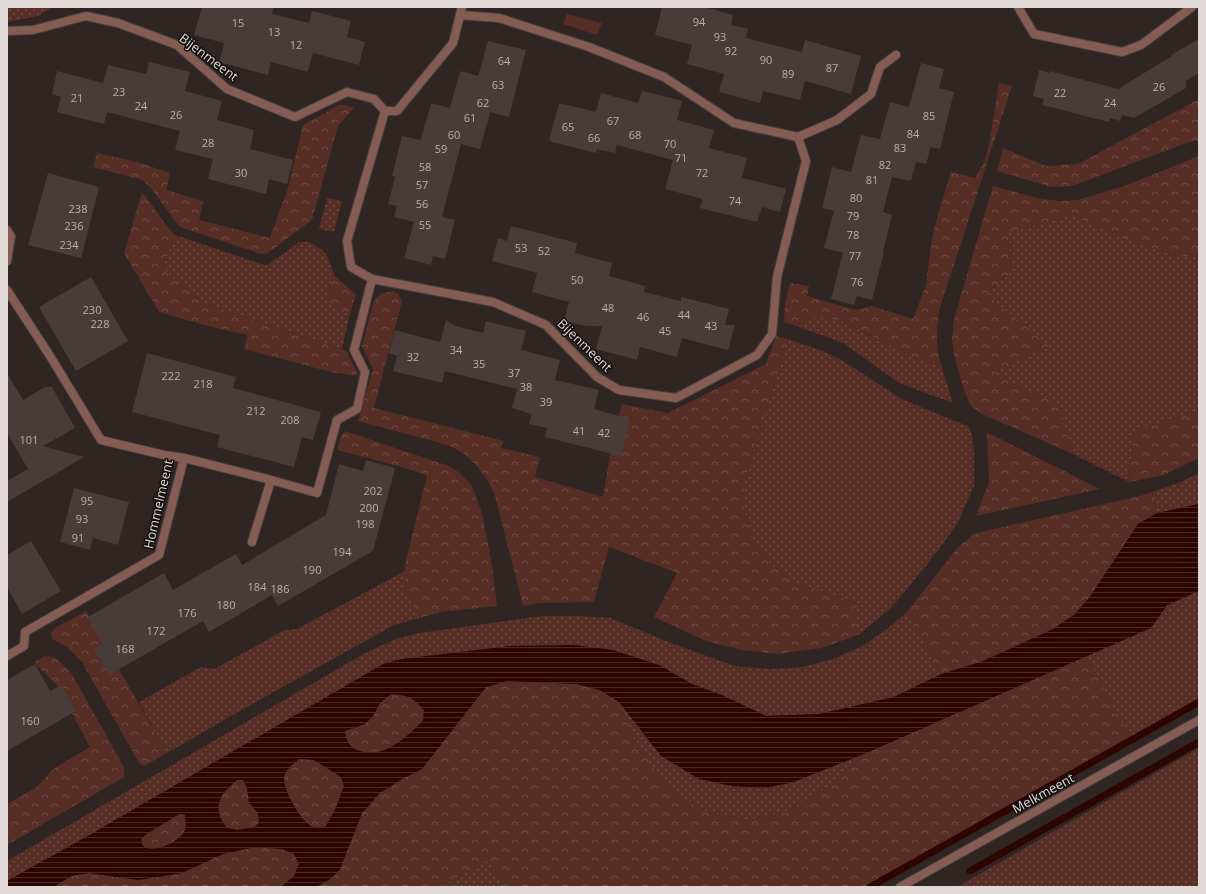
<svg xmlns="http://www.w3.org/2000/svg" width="1206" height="894" font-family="'Open Sans',sans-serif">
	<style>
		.grass { fill: url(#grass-dots) }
		.forest { fill: url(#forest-crowns) }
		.green { fill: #572e26 }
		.water { fill: url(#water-rules); fill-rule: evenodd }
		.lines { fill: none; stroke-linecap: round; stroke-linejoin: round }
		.stream { stroke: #2d0602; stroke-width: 7 }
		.building { fill: #483c3a }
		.street-casing { stroke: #4b423f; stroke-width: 10 }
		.street { stroke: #855c53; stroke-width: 8 }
		.labels { text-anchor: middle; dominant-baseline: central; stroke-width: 3; stroke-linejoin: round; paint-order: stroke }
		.number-label { font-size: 11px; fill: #b9b1af }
		.street-label { font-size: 13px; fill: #dfd8d6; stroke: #140f0e }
	</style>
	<defs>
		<pattern id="grass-dots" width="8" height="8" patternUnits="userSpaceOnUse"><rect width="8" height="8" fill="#572e26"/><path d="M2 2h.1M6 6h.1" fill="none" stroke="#6f4c45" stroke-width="1.8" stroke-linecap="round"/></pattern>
		<pattern id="forest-crowns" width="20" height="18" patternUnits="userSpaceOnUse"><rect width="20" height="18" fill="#572e26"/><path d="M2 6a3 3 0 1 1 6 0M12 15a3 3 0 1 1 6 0" fill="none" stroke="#6f4c45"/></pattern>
		<pattern id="water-rules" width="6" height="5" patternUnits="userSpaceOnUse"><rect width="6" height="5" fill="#2d0602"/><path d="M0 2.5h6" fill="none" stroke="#4b2a26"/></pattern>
	</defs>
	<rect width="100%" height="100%" fill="#2f2522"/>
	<path class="grass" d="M7 7H53L38 16 7 22Z
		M327 198 342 201 334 232 319 229Z
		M1070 215 1132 242 1181 257 1199 256V411L1147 426 1132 442 1134 456 1128 465 1129 482 1073 454 1059 404 992 374 987 295 1011 272 1009 233Z
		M175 235 264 265 269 264 299 242H309L321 249 326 254 335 276 328 289 343 312 351 310 342 349 204 303 166 272 164 264Z
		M821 317 845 322 870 336 929 364 941 365 953 403 899 383 843 343 802 328 805 319Z
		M788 339 820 350 840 359 900 398 928 410 968 426 972 434 974 451V486L957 524 933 557 892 607 860 634 857 635V603L793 581 772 565 758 547 748 527 744 505V484Z
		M1199 473V504L1157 513 1152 492 1181 482Z
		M405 571V591L420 618 394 625 238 712 167 753 139 702 201 667 214 669 285 630 297 629Z
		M1199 591V701L1131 739 1086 656 1151 628 1167 605Z
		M907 612 941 674 894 697 819 714 766 716 724 696 692 684 659 665 574 645 511 646 402 659 383 664 93 833 7 881V861L365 653 396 639 419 633 542 616H578L610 618 676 645 735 666 771 669 802 667 833 659 861 647 887 629Z
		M619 702 661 756 791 783 864 754 827 787 786 812 748 820 708 812 675 794 654 769 635 741Z
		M1199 748V887H957Z
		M488 860 504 887H441Z"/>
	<path class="forest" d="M999 83 1012 86 939 311C937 330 935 347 941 365L929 364 915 359 845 322 821 317 805 319 802 328 784 322 785 305 790 283 809 286 807 296 856 310 872 306 913 319 926 285 931 245 935 225 951 172 975 178 985 161 990 140Z
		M1199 99V141H1192L1072 186 1052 187 997 171 1003 148 1046 166 1078 164Z
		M339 105H345L354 108 338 126 312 220 268 253 261 254 186 229 179 226 150 187 142 180 93 167 97 153 137 162 170 173 166 190 203 201 199 220 270 238 288 188 303 125Z
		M1199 156V256L1181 257 1132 242 1070 215 1009 233 1011 272 987 295 1049 346 993 374 1059 404 1073 454 980 413 971 406 965 393 954 355 952 339 954 319 993 186 1041 199 1060 201 1078 200 1127 185Z
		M142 192 167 226 175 235 164 264 166 272 204 303 347 351 358 376 331 372 244 349 247 335 204 325 159 312 124 253Z
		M335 276 356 295 351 310C348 311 345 312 342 312 332 311 326 296 329 288 330 284 333 280 335 276Z
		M393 291 398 294 402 301 374 408 504 441 501 448 540 457 535 477 603 497 613 437 622 404 668 413 766 364 776 336 788 339 744 484V505L748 527 758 547 772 565 793 581 857 603V635L822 648 777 654 741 650 706 641 654 617 677 573 609 547 594 602 540 603 523 606 495 496 488 481 477 466 463 453 454 448 437 442 358 421 373 369 362 346 373 303 377 297 383 293Z
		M1199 411V458L1164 475 1129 482 1128 465 1134 456 1132 442 1134 433 1147 426Z
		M345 431 446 465 459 472 472 486 482 513 492 565 497 606 441 612 420 618 405 591V565L427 475 398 466 337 450 341 436Z
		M987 432 1100 489 976 516 989 482Z
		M1152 492 1157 513 1138 524 1089 598 1074 615 1053 629 981 662 941 674 907 612 958 547 973 535 981 532 1140 496Z
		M86 611 167 753 144 766 139 763 82 662 67 647 52 639 51 633 55 628Z
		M45 656 56 658 72 674 124 767V777L7 845V804L37 787 53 769 90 747 56 684 34 662Z
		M1086 656 1131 739 864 887H504L488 860 441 887H316L332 878 340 869 362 813 380 793 402 779 422 768 486 687 507 681 576 684 600 690 619 702 635 741 654 769 675 794 708 812 748 820 786 812 827 787 864 754Z
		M391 694C408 695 413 697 424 710L423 721C406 737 385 759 359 751 349 748 346 741 345 731L365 724 373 716 380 703Z
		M299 759 314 760 341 777 344 786 335 810 326 826C320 828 317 829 311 826 301 821 283 790 284 778 285 769 293 764 299 759Z
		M237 780H243L247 788 249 802 258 813 259 822 255 827 237 830 227 828C211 808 219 795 237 780Z
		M179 814H185C185 819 187 826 185 830 180 841 158 852 147 848 145 848 143 846 142 844L141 839 145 835Z
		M255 847 282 849 294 854 299 864 294 876 281 887H54L71 876 89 873 138 880 182 873 223 854Z"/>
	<path class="green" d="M567 14 602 23 597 35 563 24Z"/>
	<path class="water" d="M1199 504V591L1167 605 1151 628 864 754 791 783 763 788 732 786 699 779 661 756 619 702 600 690 576 684 507 681 486 687 422 769 402 779 380 793 362 813 340 869 332 878 316 887H281L294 876 299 864 294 854 282 849 255 847 223 854 182 873 159 877 138 880 89 873 71 876 54 887H7V881L93 833 383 664 402 659 511 646 574 645 613 650 659 665 692 684 724 696 766 716 819 714 894 697 941 674 981 662 1053 629 1074 615 1089 598 1138 524 1157 513ZM391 694C407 695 413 697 424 710L423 721C406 737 385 759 360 751 349 748 346 741 345 731L365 724 373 716 380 703ZM299 759 314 760 341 777 344 786 335 810 326 826C320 828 317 829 311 826 301 821 283 790 284 778 285 770 293 764 299 759ZM237 780H243L247 788 249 803 258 813 259 822 255 827 237 830 227 828C211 809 219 794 237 780ZM179 814 185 815C185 819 187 826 185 830 180 841 158 852 147 848 145 848 143 846 142 844L141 839 145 835Z"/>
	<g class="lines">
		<path class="stream" d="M970 871 1199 742
			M870 887 1199 702"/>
	</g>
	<path class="building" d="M202 7H274L272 14 309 23 312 11 351 21 347 37 365 42 359 65 313 53 308 72 271 62 268 75 219 62 224 43 194 35Z
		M662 7H705L733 15 731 25 748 29 746 38 802 52 805 40 861 56 851 94 805 81 800 100 763 91 760 103 719 92 724 74 687 64 692 45 655 35Z
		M1199 39V73L1186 81V88L1134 118 1122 115 1120 121 1110 118 1109 122 1042 105 1044 99 1033 96 1039 70 1050 73V71L1118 89 1172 56 1171 55Z
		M488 41 526 50 509 117 490 112 480 149 461 144 442 217 455 220 445 259 433 256 431 265 404 258 414 222 394 217 397 206 388 204 395 177 392 176 402 136 421 140 431 103 450 108 460 71 478 76Z
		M149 62 190 72 185 91 222 101 217 120 254 130 250 149 293 160 287 184 269 179 266 194 208 179 213 159 175 150 180 131 107 112 104 124 57 112 61 97 52 94 57 71 103 83 108 65 146 74Z
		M921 63 944 69 939 88 954 92 940 149 931 147 926 164 916 162 911 181 892 177 883 212 892 215 883 252H884L872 300 857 296 854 305 831 299 843 253 824 248 834 211 822 208 832 167 851 172 861 135 880 139 890 102 909 107Z
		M642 91 682 101 677 120 714 130 709 148 747 158 742 178 786 189 780 212 762 207 757 222 700 208 703 199 665 189 673 160 617 145 615 153 597 149 596 153 549 141 559 103 596 112 601 93 638 103Z
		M48 173 99 187 81 258 28 245Z
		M511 226 577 243 575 253 612 263 609 276 645 286 644 292 681 301V297L729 309 725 325H735L728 350 682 338 677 357 640 347 637 360 596 349 602 326H586L564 321 569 302 532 292 537 273 492 261 498 238 507 241Z
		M91 277 128 341 76 371 39 307Z
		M446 320 455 326 483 333 486 321 526 331 521 350 560 360 555 380 599 390 594 409 630 419 621 456 545 437 547 428 529 424 532 414 512 408 517 389 445 371 442 383 393 371 397 356 389 353 395 330 440 342Z
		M147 353 236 377 233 388 321 412 313 440 302 437 294 467 217 447 220 435 132 412Z
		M7 373 23 400 45 387H52L75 428 43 446 84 457 7 502V481L28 469 7 433Z
		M366 460 395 468 373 551 278 606 272 595 209 632 203 621 109 675 94 649 102 644 88 617 164 573 173 590 236 554 242 565 326 515 339 464 363 471Z
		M74 488 129 502 118 545 93 538 90 550 60 542Z
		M31 541 61 591 22 614 7 587V555Z
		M35 664 50 691 61 685 76 711 7 751V680Z"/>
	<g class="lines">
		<g class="street-casing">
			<path id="street" d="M1018 7 1034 34 1122 52 1141 45 1192 7
				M460 15 499 18 589 47 664 77 734 123 798 137 837 120 871 94 880 67 896 55
				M7 31 33 30 86 16 118 23 177 45 227 89 295 117 347 92 374 99 385 111H397L453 43 462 7
				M385 111 347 241 351 267 372 279 493 302 546 325 597 377 619 390 676 398 757 355 772 334 777 277 806 161 798 137
				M7 230 11 236 7 261
				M7 290 50 356 101 440 164 455 184 458 159 555 25 632 24 646 7 656
				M184 458 271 480 252 542
				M271 480 317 493 337 420 357 409 365 372 354 350 372 279
				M900 887 1199 720"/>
		</g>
		<use href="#street" class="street"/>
	</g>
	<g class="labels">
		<g class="number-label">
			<text x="699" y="21">94</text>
			<text x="238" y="22">15</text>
			<text x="274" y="31">13</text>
			<text x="720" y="36">93</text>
			<text x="296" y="44">12</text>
			<text x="731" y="50">92</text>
			<text x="766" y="59">90</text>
			<text x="504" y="60">64</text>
			<text x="832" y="67">87</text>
			<text x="788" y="73">89</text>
			<text x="498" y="84">63</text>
			<text x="1159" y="86">26</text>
			<text x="119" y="91">23</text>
			<text x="1060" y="92">22</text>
			<text x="77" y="97">21</text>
			<text x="483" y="102">62</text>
			<text x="1110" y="102">24</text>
			<text x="141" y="105">24</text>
			<text x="176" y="114">26</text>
			<text x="929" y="115">85</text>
			<text x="470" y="117">61</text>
			<text x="613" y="120">67</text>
			<text x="568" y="126">65</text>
			<text x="913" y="133">84</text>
			<text x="454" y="134">60</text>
			<text x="635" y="134">68</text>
			<text x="594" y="137">66</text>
			<text x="208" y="142">28</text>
			<text x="670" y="143">70</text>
			<text x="900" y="147">83</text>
			<text x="441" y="148">59</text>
			<text x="681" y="157">71</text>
			<text x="885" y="164">82</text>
			<text x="425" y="166">58</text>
			<text x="241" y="172">30</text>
			<text x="702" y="172">72</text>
			<text x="872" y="179">81</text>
			<text x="422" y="184">57</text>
			<text x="856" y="197">80</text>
			<text x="735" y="200">74</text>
			<text x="422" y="203">56</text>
			<text x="78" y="208">238</text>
			<text x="853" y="215">79</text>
			<text x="425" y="224">55</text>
			<text x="74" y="225">236</text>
			<text x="853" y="234">78</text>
			<text x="69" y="244">234</text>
			<text x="521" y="247">53</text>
			<text x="544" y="250">52</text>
			<text x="855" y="255">77</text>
			<text x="577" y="279">50</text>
			<text x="857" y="281">76</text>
			<text x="608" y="307">48</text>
			<text x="92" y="309">230</text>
			<text x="684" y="314">44</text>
			<text x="643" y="316">46</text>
			<text x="100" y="323">228</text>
			<text x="711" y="325">43</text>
			<text x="665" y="330">45</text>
			<text x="456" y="349">34</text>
			<text x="413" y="356">32</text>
			<text x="479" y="363">35</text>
			<text x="514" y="372">37</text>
			<text x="171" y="375">222</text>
			<text x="203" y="383">218</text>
			<text x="526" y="386">38</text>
			<text x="546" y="401">39</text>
			<text x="256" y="410">212</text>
			<text x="290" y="419">208</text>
			<text x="579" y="430">41</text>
			<text x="604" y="432">42</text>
			<text x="29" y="439">101</text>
			<text x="373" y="490">202</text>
			<text x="87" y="500">95</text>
			<text x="369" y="507">200</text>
			<text x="82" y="518">93</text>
			<text x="365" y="523">198</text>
			<text x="78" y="537">91</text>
			<text x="342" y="551">194</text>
			<text x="312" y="569">190</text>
			<text x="257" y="586">184</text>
			<text x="280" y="588">186</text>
			<text x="226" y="604">180</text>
			<text x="187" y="612">176</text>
			<text x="156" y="630">172</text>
			<text x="125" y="648">168</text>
			<text x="30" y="720">160</text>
		</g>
		<g class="street-label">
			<text transform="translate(209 57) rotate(37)">Bijenmeent</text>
			<text transform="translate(585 345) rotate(44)">Bijenmeent</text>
			<text transform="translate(158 504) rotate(-77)">Hommelmeent</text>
			<text transform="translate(1043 793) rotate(-29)">Melkmeent</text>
		</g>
	</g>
	<rect width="1206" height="894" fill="none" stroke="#dfd8d6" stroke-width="16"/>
</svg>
